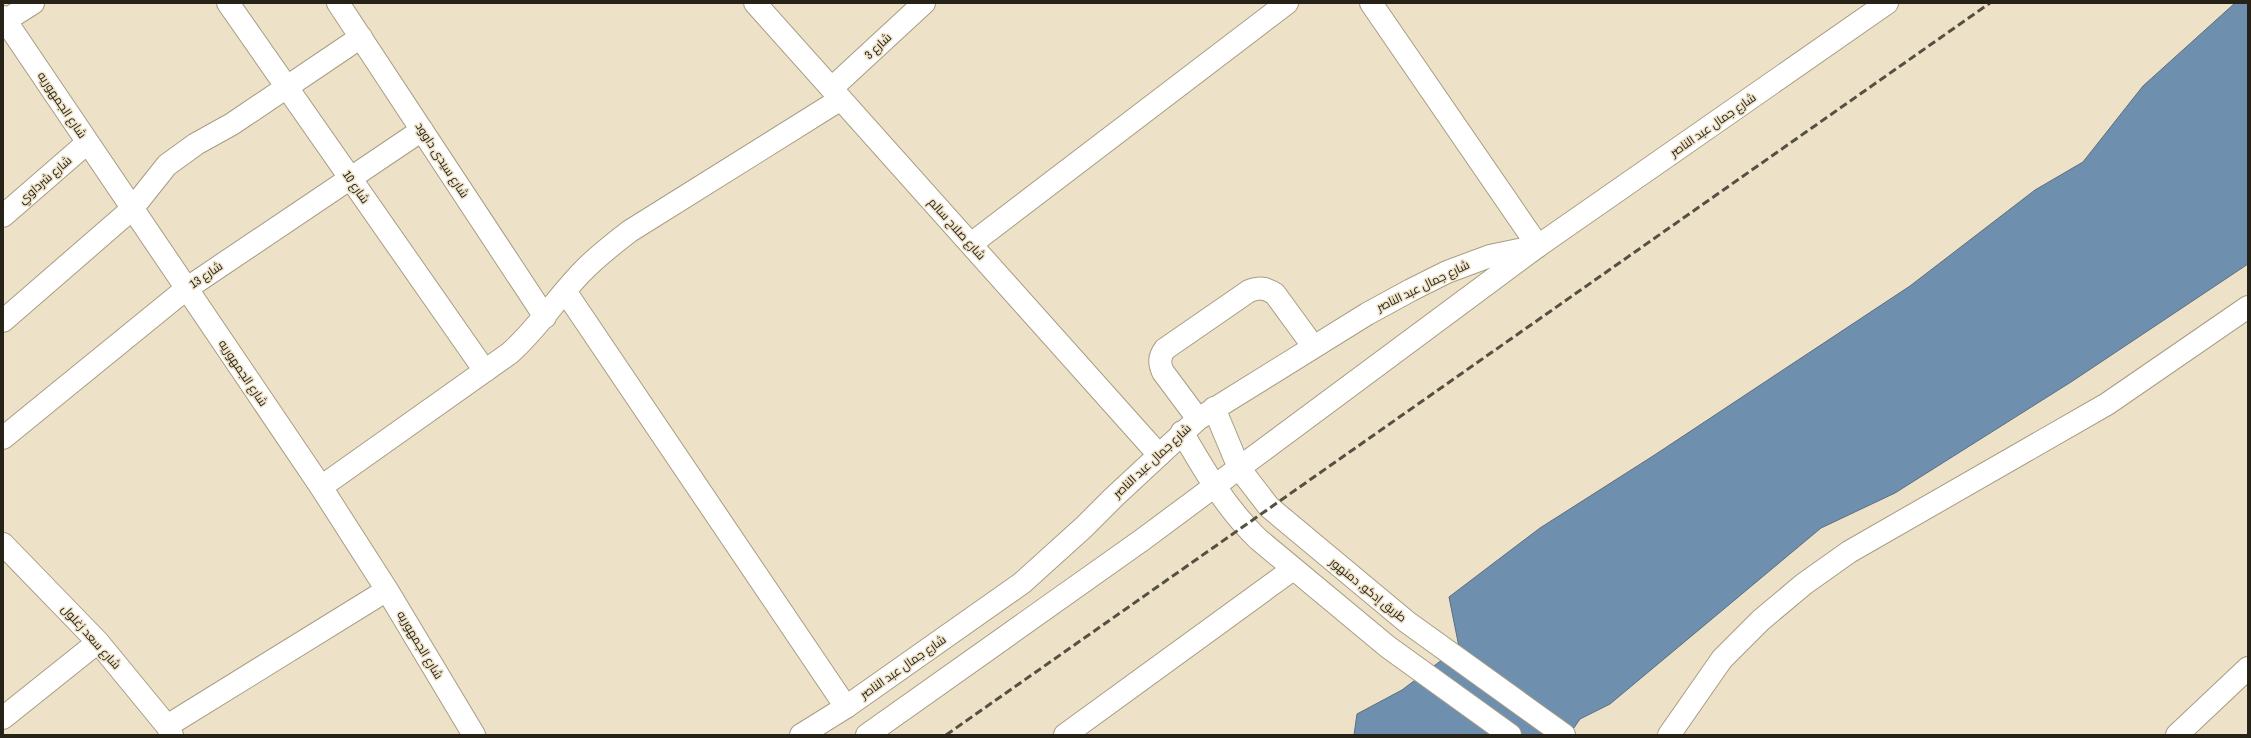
<svg xmlns="http://www.w3.org/2000/svg" width="2251" height="738" font-family="'Archivo Narrow',Cairo,sans-serif">
	<style>
		.water { fill: #6f8fae; stroke: #596e81 }
		.lines { fill: none; stroke-linecap: round; stroke-linejoin: round }
		.minor-casing { stroke: #a89d84; stroke-width: 24 }
		.major-casing { stroke: #a89d84; stroke-width: 24 }
		.minor { stroke: #fff; stroke-width: 22 }
		.major { stroke: #fff; stroke-width: 22 }
		.rail { stroke: #565042; stroke-width: 3; stroke-dasharray: 8 4; stroke-linecap: butt }
		.labels { text-anchor: middle; dominant-baseline: central; stroke-width: 3; stroke-linejoin: round; paint-order: stroke }
		.street-label { font-size: 12px; fill: #262218; stroke: #ede1c7 }
	</style>
	<rect width="100%" height="100%" fill="#ede1c7"/>
	<path class="water" d="M2235 3H2248V264L2071 382 1895 493 1821 528 1610 704 1580 719 1569 735H1354L1357 714 1402 690 1459 647 1449 597 1540 528 1653 456 1910 286 2035 190 2083 162 2143 86Z"/>
	<g class="lines">
		<g class="minor-casing">
			<path id="minor" d="M228 3 485 371
				M338 3 545 317
				M755 3 1159 455
				M1371 3 1538 246
				M3 17 321 487 387 590 474 735
				M3 22 33 3
				M832 88 924 3
				M3 216 87 143
				M971 244 1287 3
				M565 291 846 707
				M3 321 132 209 167 165 196 144 232 124 361 37
				M1214 408 1239 468 1269 507 1407 622 1564 735
				M1198 419 1163 372C1159 363 1159 357 1165 349L1249 291C1260 287 1266 288 1275 294L1313 346
				M1182 432C1204 470 1226 508 1258 539L1388 647 1510 735
				M3 438 186 289 422 130
				M321 487 510 353C537 329 556 299 581 273 596 257 613 244 630 231L841 99
				M3 544 98 642 167 726 172 735
				M3 718 98 642
				M167 726 387 590
				M1065 735 1293 569
				M1669 735 1722 659 1761 620 1804 584 1849 552 2107 404 2248 307
				M2177 735 2248 668"/>
		</g>
		<g class="major-casing">
			<path id="major" d="M801 735 846 707 1022 583 1084 527 1114 497 1198 419 1367 314 1411 290 1447 272 1490 256 1533 247
				M867 735 1142 540 1538 246 1887 3"/>
		</g>
		<use href="#minor" class="minor"/>
		<use href="#major" class="major"/>
		<path class="rail" d="M946 735 1990 3"/>
	</g>
	<g class="labels">
		<g class="street-label">
			<text transform="translate(878 46) rotate(-43)">شارع 3</text>
			<text transform="translate(62 105) rotate(56)">شارع الجمهوريه</text>
			<text transform="translate(1713 125) rotate(-35)">شارع جمال عبد الناصر</text>
			<text transform="translate(442 160) rotate(57)">شارع سيدى داوود</text>
			<text transform="translate(45 180) rotate(-41)">شارع شرداوي</text>
			<text transform="translate(356 187) rotate(55)">شارع 10</text>
			<text transform="translate(957 229) rotate(48)">شارع صلاح سالم</text>
			<text transform="translate(206 275) rotate(-34)">شارع 13</text>
			<text transform="translate(1423 286) rotate(-26)">شارع جمال عبد الناصر</text>
			<text transform="translate(243 373) rotate(56)">شارع الجمهوريه</text>
			<text transform="translate(1152 461) rotate(-43)">شارع جمال عبد الناصر</text>
			<text transform="translate(1368 590) rotate(39)">طريق إدكو, دمنهور</text>
			<text transform="translate(91 637) rotate(48)">شارع سعد زغلول</text>
			<text transform="translate(420 645) rotate(59)">شارع الجمهوريه</text>
			<text transform="translate(903 667) rotate(-35)">شارع جمال عبد الناصر</text>
		</g>
	</g>
	<rect width="2251" height="738" fill="none" stroke="#262218" stroke-width="8"/>
</svg>
